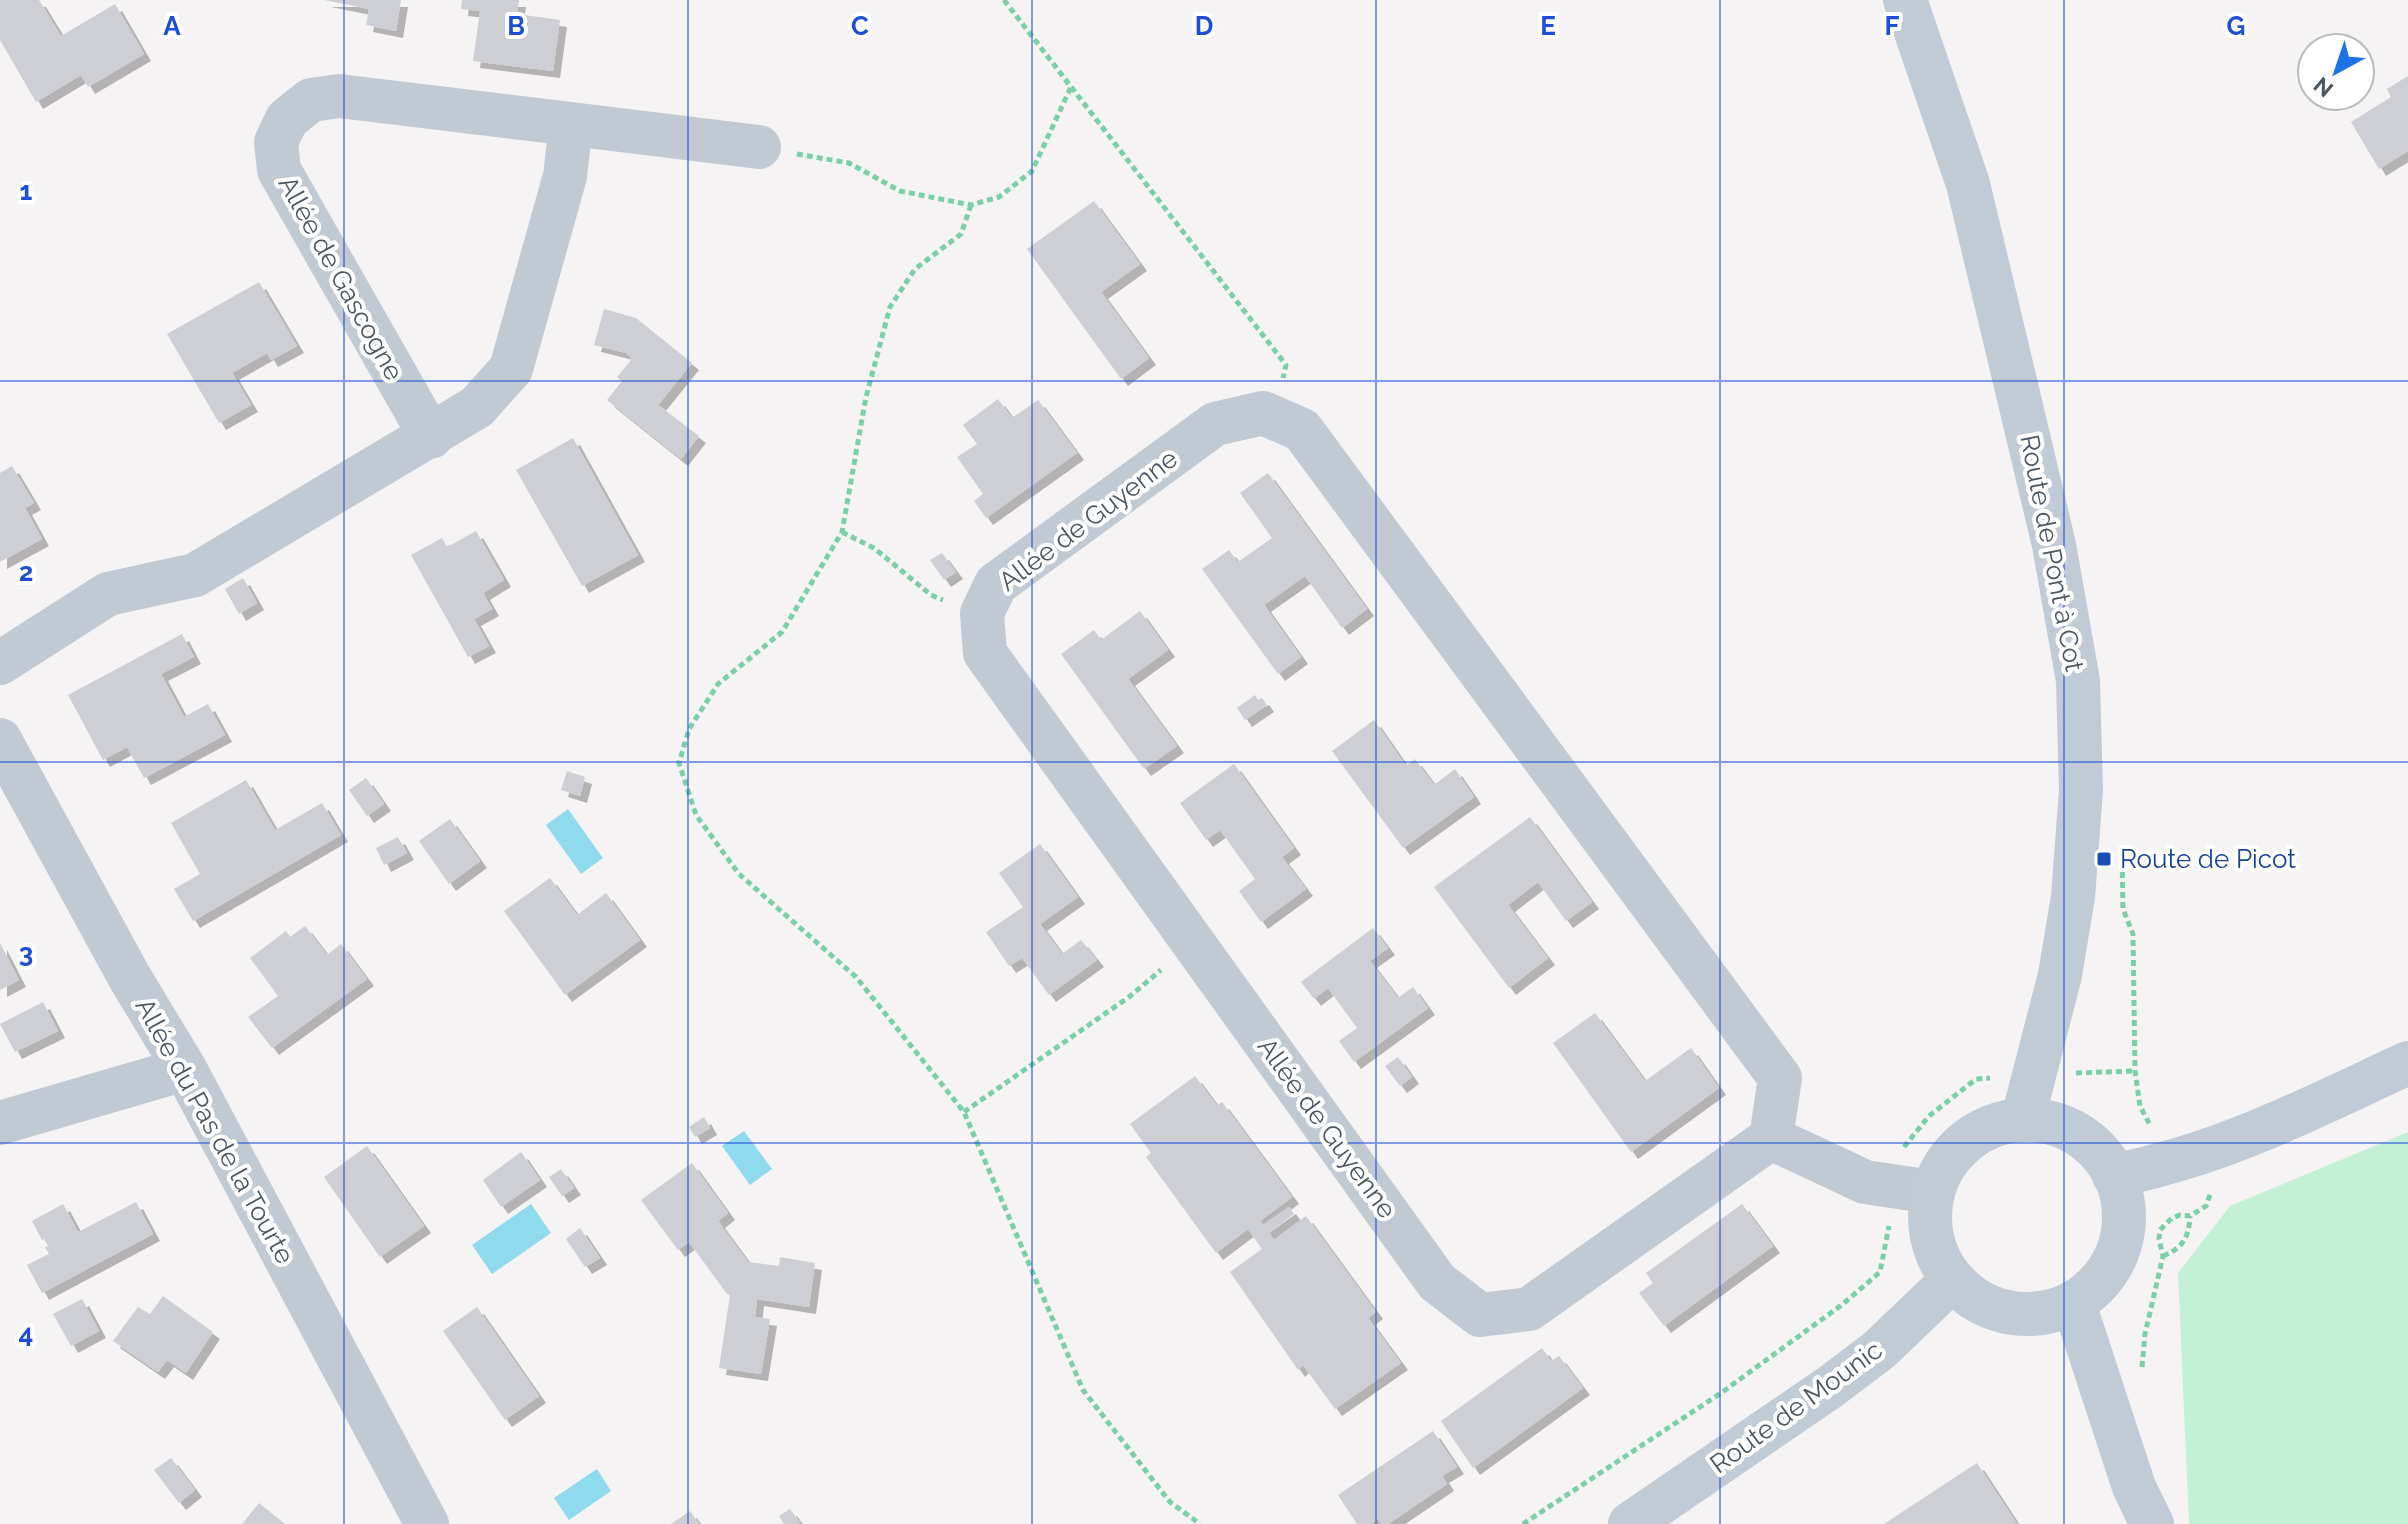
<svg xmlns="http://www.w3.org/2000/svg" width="2408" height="1524" font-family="Raleway,sans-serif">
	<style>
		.green { fill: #c3f1d5 }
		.water { fill: #90daee }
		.building { fill: #cdcfd5; filter: url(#shadow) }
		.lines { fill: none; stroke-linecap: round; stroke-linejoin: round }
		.path { stroke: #7ad0a6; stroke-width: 5; stroke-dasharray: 6 4; stroke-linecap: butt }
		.street { stroke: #c1cad2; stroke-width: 44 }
		.secondary { stroke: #c1cbd6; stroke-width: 44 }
		.grid { fill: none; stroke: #1d4ed8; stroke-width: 2; stroke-opacity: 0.55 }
		.transit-dot { fill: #1a4fb4; stroke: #fff; stroke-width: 3 }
		.labels { text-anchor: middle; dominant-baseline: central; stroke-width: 8; stroke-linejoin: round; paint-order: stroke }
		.street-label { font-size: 26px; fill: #4a5661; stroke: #fff }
		.transit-label { font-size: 26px; fill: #164399; stroke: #fff; text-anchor: start }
		.grid-label { font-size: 26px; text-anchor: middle; font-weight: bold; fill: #1d4ed8; stroke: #fff; stroke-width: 8; stroke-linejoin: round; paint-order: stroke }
	</style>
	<defs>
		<filter id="shadow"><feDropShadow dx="7" dy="7" stdDeviation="0" flood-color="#0004"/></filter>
	</defs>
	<rect width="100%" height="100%" fill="#f5f3f3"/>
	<path class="green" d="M2408 1132V1524H2189L2178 1273 2230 1206Z"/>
	<path class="water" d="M568 809 603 858 581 874 546 825Z
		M744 1131 772 1169 750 1185 722 1146Z
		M531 1204 551 1233 492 1274 472 1245Z
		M597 1469 611 1491 569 1520 554 1498Z"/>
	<path class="building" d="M0 0H39L61 36 115 4 144 54 88 87 81 75 36 102 0 40Z
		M324 0H401L396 31 366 25 369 9Z
		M462 0H519L517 14 560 20 553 71 473 61 480 11 461 9Z
		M2408 76V151L2379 169 2351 122 2391 97 2387 89Z
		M1094 201 1140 264 1101 292 1149 358 1121 379 1027 249Z
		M259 282 297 346 271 360 267 353 232 373 251 405 219 423 167 334Z
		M604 309 636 318 692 363 658 405 699 436 681 459 607 400 622 381 617 377 632 359 626 353 594 345Z
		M998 399 1012 418 1038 400 1077 453 986 518 974 501 983 494 957 457 977 444 963 425Z
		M573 438 638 555 582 586 516 470Z
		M12 466 34 503 25 508 42 539 0 562V473Z
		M1268 473 1367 609 1342 628 1305 576 1264 605 1301 657 1278 674 1202 569 1229 550 1238 562 1272 538 1240 493Z
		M476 531 504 580 483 593 492 609 474 619 489 646 468 657 411 555 442 538 447 547Z
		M942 553 956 572 944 580 930 560Z
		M243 578 257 603 239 614 225 589Z
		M1140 611 1168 650 1128 679 1177 746 1144 769 1061 654 1094 630 1101 640Z
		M182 634 194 657 161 674 184 717 208 704 225 735 144 778 127 747 103 760 68 695Z
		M1255 695 1258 700 1262 698 1267 705 1245 720 1237 708Z
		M1374 720 1406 766 1415 759 1434 785 1455 769 1474 797 1403 848 1332 751Z
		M1234 764 1294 848 1282 857 1306 889 1261 922 1239 891 1255 879 1220 830 1206 840 1180 803Z
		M567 771 585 777 580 796 561 790Z
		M366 778 384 804 367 816 349 790Z
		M246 780 275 830 322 803 341 835 193 921 174 889 200 874 171 823Z
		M1530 817 1592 902 1566 921 1538 882 1508 905 1548 958 1509 988 1434 887Z
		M450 819 480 861 449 884 419 841Z
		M398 837 407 853 384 865 376 848Z
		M1040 844 1078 897 1040 924 1062 954 1081 940 1097 960 1049 995 1022 958 1009 966 986 932 1023 907 999 873Z
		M550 878 577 915 606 893 640 940 565 995 504 911Z
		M305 926 327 955 341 944 367 979 272 1048 248 1017 278 996 250 958 286 931 290 937Z
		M1373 928 1388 948 1370 961 1398 998 1413 987 1428 1008 1354 1062 1339 1041 1357 1028 1328 988 1314 999 1301 982Z
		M0 943 19 980 0 990Z
		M43 1002 58 1031 15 1052 0 1024Z
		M1595 1013 1645 1081 1691 1048 1719 1088 1631 1152 1553 1043Z
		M1398 1057 1412 1077 1400 1086 1385 1066Z
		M1195 1076 1217 1106 1222 1102 1292 1197 1260 1221 1263 1225 1289 1207 1294 1214 1269 1233 1274 1240 1306 1216 1376 1312 1368 1318 1401 1363 1335 1409 1303 1365 1298 1370 1230 1272 1262 1249 1248 1229 1216 1253 1146 1157 1151 1153 1130 1124Z
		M704 1117 710 1128 695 1137 689 1127Z
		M367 1146 424 1226 380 1257 324 1177Z
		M521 1152 540 1180 501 1207 483 1180Z
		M692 1163 728 1213 718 1221 748 1262 779 1266 780 1257 815 1263 809 1307 757 1299 755 1317 770 1319 761 1374 719 1368 730 1295 727 1294 689 1242 678 1250 641 1200Z
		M561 1169 574 1188 562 1196 549 1177Z
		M136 1202 153 1234 42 1293 27 1265 49 1254 45 1247 48 1246 44 1239 42 1240 32 1221 63 1204 78 1232Z
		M1742 1204 1773 1246 1664 1326 1639 1293 1653 1283 1646 1273Z
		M580 1228 600 1258 585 1267 566 1239Z
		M163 1296 213 1332 186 1373 167 1360 158 1372 113 1341 138 1307 150 1314Z
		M82 1299 99 1331 71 1346 53 1314Z
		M477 1307 539 1396 505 1420 443 1331Z
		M1542 1348 1551 1361 1559 1356 1583 1388 1473 1468 1441 1421Z
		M1433 1431 1457 1467 1442 1476 1447 1484 1388 1524H1382L1378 1519 1371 1524H1357L1338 1495Z
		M171 1458 195 1490 179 1503 154 1470Z
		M1977 1463 2017 1524H1884L1960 1474Z
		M259 1503 285 1524H242Z
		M790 1509 801 1524H784L779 1516Z
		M690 1511 699 1524H671Z"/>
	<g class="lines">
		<path class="path" d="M1004 0 1286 365 1283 378
			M797 154 849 163 900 191 971 205 999 197 1032 171 1071 87
			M971 205 961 234 915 269 890 307 866 397 842 532 782 632 718 684 689 729 679 763 696 815 739 874 856 977 964 1112 1083 1390 1170 1502 1200 1524
			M842 532 874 548 931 595 943 600
			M2122 852 2123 909 2133 934 2135 1071 2140 1106 2150 1125
			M2076 1073 2135 1071
			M964 1112 1129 997 1161 970
			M1904 1147 1929 1116 1976 1079 1990 1078
			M2163 1256C2183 1248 2189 1237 2190 1216
			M2142 1367 2145 1334 2163 1256 2159 1239 2160 1230 2172 1218 2180 1215 2190 1216 2206 1206 2211 1192
			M1523 1524 1721 1393 1843 1304 1880 1272 1889 1226"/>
		<path class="street" d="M571 124 759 147
			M1263 413 1302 430 1780 1078 1771 1138 1529 1309 1480 1315 1437 1282 985 653 982 613 996 584 1215 424Z
			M0 663 108 594 195 575 477 407 511 369 565 176 571 124 339 96 311 100 287 119 276 142 279 170 431 437
			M0 740 130 978 185 1069 427 1524
			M0 1123 185 1069
			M1771 1138 1865 1182 1932 1192"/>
		<path class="secondary" d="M1905 0 1968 184 2054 545 2078 681 2081 790 2073 897 2060 975 2023 1118
			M1930 1217a97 97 0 1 1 194 0a97 97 0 1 1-194 0Z
			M2114 1176C2130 1172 2146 1169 2162 1164 2244 1143 2330 1099 2408 1063
			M2074 1304 2134 1487 2152 1524
			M1630 1524 1830 1387 1879 1350 1952 1280"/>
	</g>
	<path class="grid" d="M344 0V1524M688 0V1524M1032 0V1524M1376 0V1524M1720 0V1524M2064 0V1524M0 381H2408M0 762H2408M0 1143H2408"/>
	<rect class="transit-dot" x="2096" y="851" width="16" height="16" rx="4"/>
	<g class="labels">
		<g class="street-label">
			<text transform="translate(341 278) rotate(61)">Allée de Gascogne</text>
			<text transform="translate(1088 520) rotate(-37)">Allée de Guyenne</text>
			<text transform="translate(2052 553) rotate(79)">Route de Pont à Cot</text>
			<text transform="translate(1327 1128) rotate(54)">Allée de Guyenne</text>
			<text transform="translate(215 1131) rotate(61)">Allée du Pas de la Tourte</text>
			<text transform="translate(1796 1407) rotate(-36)">Route de Mounic</text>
		</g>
		<g class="transit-label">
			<text x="2120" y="859">Route de Picot</text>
		</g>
	</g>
	<g class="grid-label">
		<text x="172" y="35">A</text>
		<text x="516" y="35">B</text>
		<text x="860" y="35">C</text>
		<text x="1204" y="35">D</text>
		<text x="1548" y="35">E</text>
		<text x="1892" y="35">F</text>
		<text x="2236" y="35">G</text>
		<text x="26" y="200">1</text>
		<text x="26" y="581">2</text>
		<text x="26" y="962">3</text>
		<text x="26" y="1343">4</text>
	</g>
	<g transform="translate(2336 72) rotate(220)"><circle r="38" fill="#ffffff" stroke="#b7bbc0" stroke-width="2"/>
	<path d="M0-6L14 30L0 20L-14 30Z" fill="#1a73e8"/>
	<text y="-12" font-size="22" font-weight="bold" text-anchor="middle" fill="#4a5661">N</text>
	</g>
</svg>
